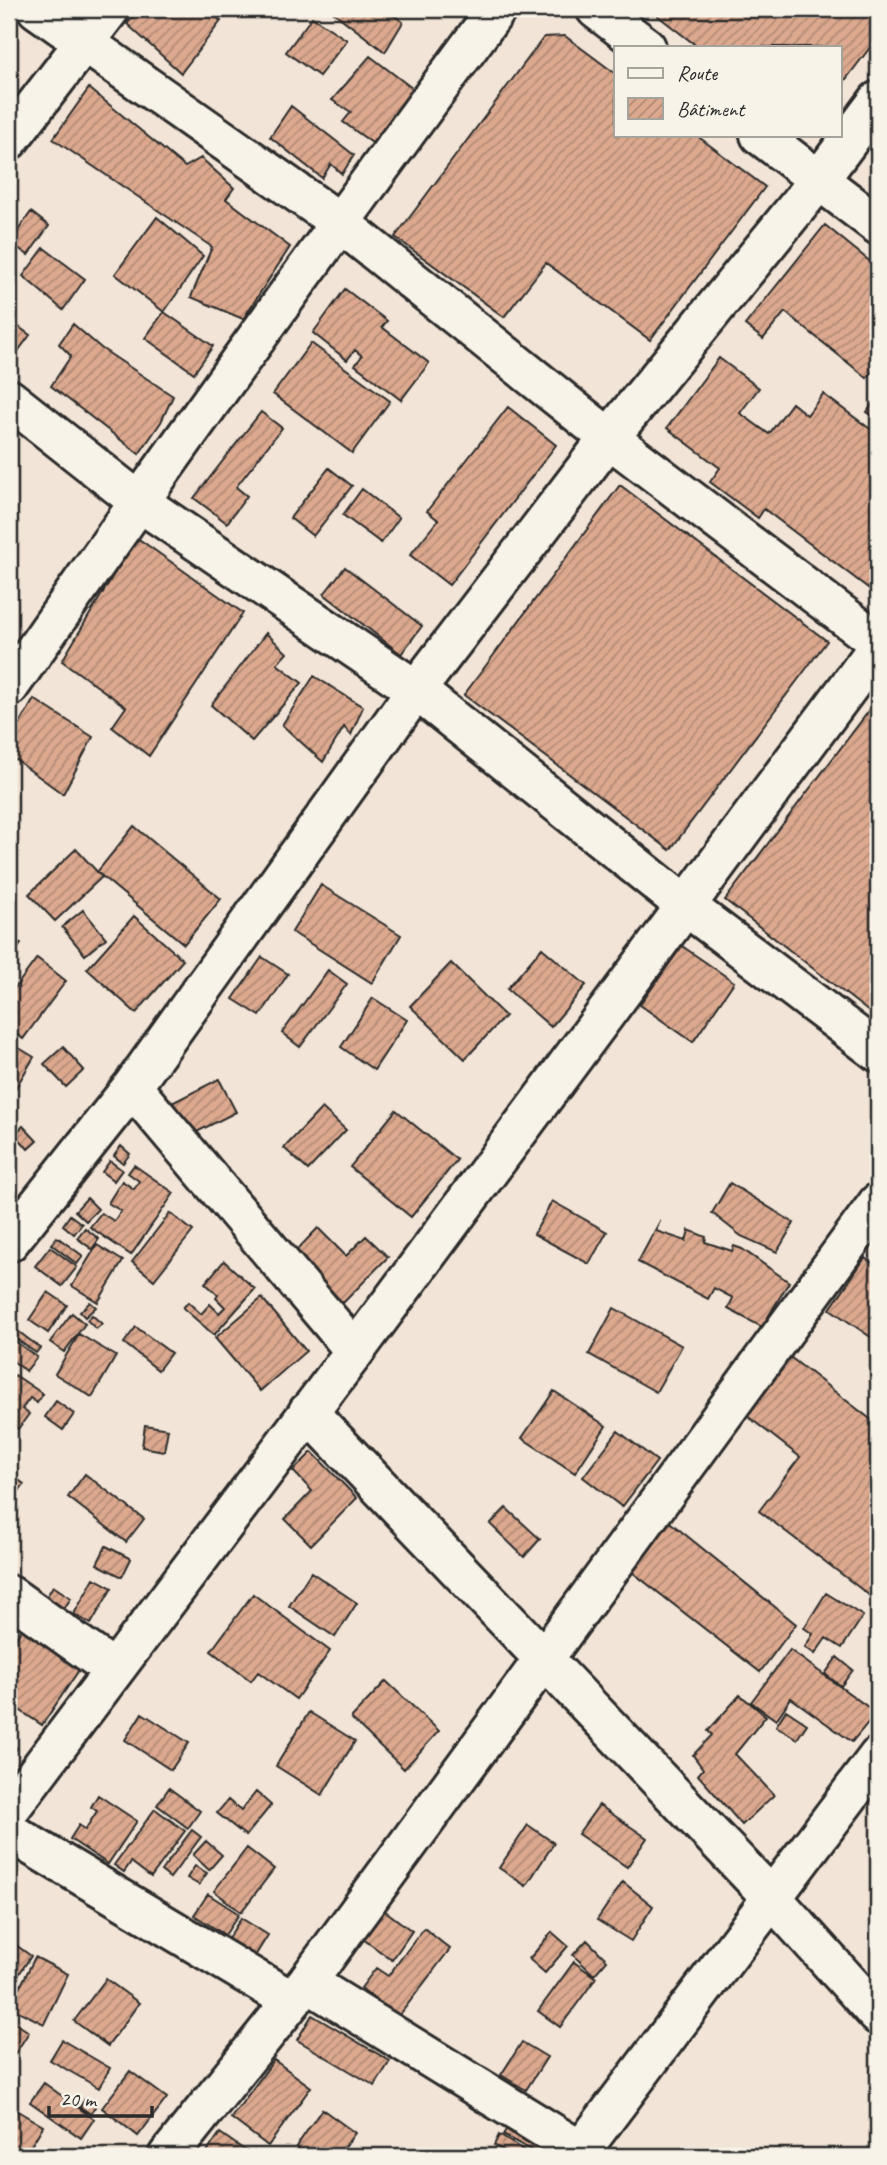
<svg xmlns="http://www.w3.org/2000/svg" width="887" height="2165" font-family="Caveat,sans-serif">
	<style>
		.building { fill: url(#building-hatch); stroke: #2b2b2b; stroke-width: 2 }
		.lines { fill: none; stroke-linecap: round; stroke-linejoin: round }
		.street-casing { stroke: #2b2b2b; stroke-width: 44 }
		.street { stroke: #f7f3e8; stroke-width: 38 }
	</style>
	<defs>
		<pattern id="building-hatch" width="6" height="6" patternUnits="userSpaceOnUse" patternTransform="scale(1.75)"><rect width="6" height="6" fill="#dca98f"/><path d="M-1 1l2-2M0 6l6-6M5 7l2-2" fill="none" stroke="#b38a75"/></pattern>
	</defs>
	<rect width="100%" height="100%" fill="#f2e4d6"/>
	<filter id="ink" filterUnits="userSpaceOnUse"><feTurbulence type="fractalNoise" baseFrequency=".0143" numOctaves="2"/><feDisplacementMap in="SourceGraphic" scale="14" xChannelSelector="R" yChannelSelector="G"/><feConvolveMatrix kernelMatrix="1 2 1 2 8 2 1 2 1" color-interpolation-filters="sRGB"/></filter>
	<g filter="url(#ink)">
		<path class="building" d="M140 9H206L221 21 181 73 127 24Z
			M329 9H385L403 22 385 52Z
			M649 9H878V37L840 87V47H698Z
			M312 17 347 40 319 76 286 52Z
			M565 36 616 74V135H696L765 187 650 340 546 263 504 317 395 237 544 37Z
			M370 56 417 92 378 147 343 122 351 112 332 100Z
			M89 88 185 167 201 158 234 188 226 199 290 247 243 319 191 297 212 247 53 139Z
			M291 106 354 155 342 174 331 164 322 178 270 137Z
			M31 212 49 226 28 255 10 242Z
			M157 217 203 256 164 312 115 274Z
			M825 225 878 268V364L867 378 785 312 763 339 745 325Z
			M44 248 85 279 63 310 23 276Z
			M345 289 387 321 382 327 429 363 401 400 355 365 362 356 355 350 347 360 313 333Z
			M164 312 213 346 194 373 145 338Z
			M9 320 30 335 16 354 9 348Z
			M73 324 101 348 173 396 161 422 139 454 51 386 71 356 59 344Z
			M311 343 390 401 352 453 273 394Z
			M719 358 759 388 740 413 769 434 792 403 807 415 823 394 877 434 878 432V582L872 591 764 509 758 518 710 482 720 468 667 428Z
			M878 396V420L867 412Z
			M508 407 556 445 449 585 410 555 438 520 427 511Z
			M261 412 282 428 236 487 247 496 227 523 194 498Z
			M329 468 352 486 313 536 290 518Z
			M620 485 827 641 670 850 464 695Z
			M362 489 399 518 381 543 343 515Z
			M136 537 243 613 149 756 112 727 126 707 62 661Z
			M345 567 422 626 401 654 324 594Z
			M266 633 287 653 277 664 302 683 252 741 211 705Z
			M314 676 363 707 351 735 344 727 323 762 282 725Z
			M34 699 93 737 63 794 9 755V743Z
			M878 699V1019L725 900Z
			M134 826 221 899 184 944 97 872Z
			M76 849 102 877 55 921 29 894Z
			M321 885 401 935 372 983 292 932Z
			M83 910 106 938 85 955 62 927Z
			M134 916 183 960 136 1013 87 969Z
			M9 935 21 944 9 960Z
			M682 946 734 982 693 1042 640 1005Z
			M542 948 586 985 551 1027 507 989Z
			M262 957 288 974 260 1016 233 999Z
			M37 958 66 981 23 1039 9 1028V996Z
			M451 963 505 1016 465 1059 410 1006Z
			M328 970 347 984 300 1047 282 1033Z
			M373 998 407 1020 374 1070 341 1047Z
			M9 1042 34 1057 9 1099Z
			M63 1047 84 1070 66 1087 44 1064Z
			M219 1079 236 1112 187 1137 170 1104Z
			M322 1108 346 1130 308 1170 284 1148Z
			M396 1110 457 1160 411 1217 350 1167Z
			M23 1126 37 1141 28 1149 15 1134Z
			M121 1146 130 1154 123 1163 114 1156Z
			M110 1161 122 1170 114 1181 102 1172Z
			M134 1165 174 1193 131 1255 90 1227 101 1213 114 1221 121 1211 108 1203 122 1181 134 1189 139 1181 128 1173Z
			M730 1183 794 1223 777 1252 741 1236 712 1213Z
			M87 1198 98 1209 86 1221 75 1211Z
			M552 1201 607 1232 589 1264 534 1234Z
			M170 1213 193 1231 154 1280 132 1262Z
			M70 1215 82 1224 74 1234 63 1225Z
			M660 1221 656 1231 686 1241 689 1230 706 1237 705 1242 732 1251 734 1246 742 1249 789 1282 762 1327 728 1309 733 1298 714 1288 708 1299 638 1262Z
			M85 1228 99 1239 92 1249 77 1238Z
			M318 1228 346 1256 366 1236 388 1257 343 1303 294 1253Z
			M57 1237 83 1256 77 1264 51 1244Z
			M97 1245 123 1261 98 1302 72 1286Z
			M50 1247 77 1267 62 1286 35 1266Z
			M865 1258 878 1267V1342L830 1309Z
			M224 1261 255 1289 214 1335 183 1308 188 1302 201 1314 210 1304 219 1313 225 1307 216 1298 218 1295 205 1283Z
			M48 1292 67 1305 48 1333 29 1320Z
			M262 1298 306 1351 260 1391 215 1338Z
			M90 1302 96 1307 85 1317 80 1312Z
			M614 1308 682 1346 656 1392 589 1354Z
			M9 1309 17 1314 9 1329Z
			M72 1313 85 1324 64 1352 50 1342Z
			M92 1315 102 1324 96 1329 87 1320Z
			M136 1327 171 1353 158 1370 124 1343Z
			M14 1328 40 1348 36 1353 9 1334Z
			M79 1334 116 1356 92 1397 55 1374Z
			M9 1337 37 1357 26 1371 9 1358Z
			M790 1357 878 1425V1602L759 1511 800 1457 746 1415Z
			M15 1375 43 1394 37 1403 30 1398 22 1409 29 1414 18 1429 9 1423V1382L10 1383Z
			M554 1391 606 1426 575 1473 522 1438Z
			M56 1401 74 1414 63 1430 45 1417Z
			M145 1425 168 1429 164 1451 142 1447Z
			M618 1431 657 1461 622 1507 583 1477Z
			M312 1452 357 1498 311 1545 285 1519 312 1491 293 1471Z
			M9 1473 24 1484 9 1505Z
			M85 1474 144 1519 126 1542 68 1497Z
			M506 1508 540 1539 524 1557 490 1524Z
			M666 1519 796 1624 760 1672 627 1568Z
			M106 1546 131 1559 122 1577 97 1564Z
			M311 1572 357 1603 335 1637 289 1606Z
			M94 1578 112 1588 91 1624 74 1614Z
			M53 1586 71 1598 64 1609 46 1598Z
			M826 1593 863 1616 842 1648 826 1638 815 1654 805 1647 813 1634 804 1628Z
			M253 1594 330 1651 296 1699 258 1672 251 1681 211 1651Z
			M27 1621 85 1661 42 1725 9 1703V1649Z
			M790 1650 876 1713 852 1742 791 1698 776 1720 751 1702Z
			M837 1657 853 1670 841 1686 825 1674Z
			M386 1681 439 1731 404 1769 351 1718Z
			M740 1695 766 1716 735 1754 774 1795 742 1825 698 1775 703 1769 693 1755 712 1735 708 1731Z
			M786 1710 807 1724 797 1739 776 1726Z
			M309 1712 355 1741 322 1795 276 1766Z
			M142 1713 189 1743 171 1770 125 1740Z
			M9 1742 17 1748 9 1759Z
			M169 1788 200 1811 188 1828 157 1805Z
			M256 1792 271 1805 246 1836 217 1813 228 1800 241 1811Z
			M98 1795 137 1821 108 1864 70 1839 79 1825 85 1830 97 1811 91 1807Z
			M599 1805 647 1838 627 1867 578 1834Z
			M155 1809 185 1831 151 1877 131 1862 124 1872 114 1865Z
			M528 1825 554 1843 526 1886 499 1868Z
			M192 1830 201 1837 170 1878 161 1871Z
			M206 1841 222 1855 209 1870 193 1855Z
			M247 1848 274 1869 241 1912 214 1891Z
			M9 1862 17 1868 9 1878Z
			M195 1866 207 1873 199 1885 187 1878Z
			M623 1882 653 1906 631 1941 597 1920Z
			M208 1894 239 1914 225 1935 194 1915Z
			M384 1910 412 1931 392 1960 363 1939Z
			M241 1918 268 1935 255 1956 228 1939Z
			M424 1928 450 1949 398 2017 361 1988 376 1968 388 1976Z
			M552 1932 568 1946 545 1973 529 1959Z
			M9 1940 31 1956 13 1983 9 1980Z
			M587 1940 607 1960 594 1975 573 1955Z
			M35 1957 68 1974 44 2024 10 2007Z
			M574 1962 596 1978 560 2027 538 2011Z
			M106 1979 139 2003 108 2046 74 2021Z
			M312 2015 390 2061 375 2086 297 2040Z
			M9 2019 29 2032 9 2063Z
			M62 2040 110 2068 99 2088 50 2060Z
			M522 2042 547 2057 526 2090 501 2075Z
			M274 2060 311 2087 268 2146 231 2118Z
			M130 2071 167 2098 138 2136 102 2108Z
			M44 2083 94 2119 81 2138 30 2102Z
			M85 2099 96 2105 91 2114 80 2107Z
			M322 2109 355 2133 338 2156H309L296 2147Z
			M16 2110 43 2126 25 2156H9V2122Z
			M513 2117 552 2139 542 2156 503 2135Z
			M220 2133 253 2156H204Z
			M499 2135 533 2156H513L494 2145Z"/>
		<g class="lines">
			<g class="street-casing">
				<path id="street" d="M37 9 339 222 609 438 878 642
					M596 9 646 47
					M760 135 878 225
					M9 140 110 9
					M9 399 138 501 416 690 686 906 878 1052
					M9 687C168 459 331 233 497 9
					M132 1087 355 1351
					M9 1242 132 1087 416 690 609 438 819 180 878 101
					M308 1412 772 1898 878 2015
					M9 1595 114 1670
					M9 1810 355 1351 878 647
					M9 1832 292 2001
					M307 1982 581 2151
					M168 2156 307 1982 878 1203
					M577 2156 878 1757"/>
			</g>
			<use href="#street" class="street"/>
		</g>
	</g>
	<rect width="887" height="2165" fill="none" stroke="#f7f3e8" stroke-width="35"/>
	<rect x="18" y="18" width="852" height="2130" fill="none" stroke="#2b2b2b" stroke-width="2.5" filter="url(#ink)"/>
	<rect x="614" y="46" width="228" height="91" fill="#f7f3e8" stroke="#a5a39c" stroke-width="2"/>
	<rect x="628" y="68" width="35" height="10" fill="#f7f3e8" stroke="#a5a39c" stroke-width="2"/>
	<text x="677" y="80" font-size="21" fill="#2b2b2b">Route</text>
	<rect x="628" y="98" width="35" height="21" fill="url(#building-hatch)" stroke="#a5a39c" stroke-width="2"/>
	<text x="677" y="116" font-size="21" fill="#2b2b2b">Bâtiment</text>
	<path d="M49 2106v10h103v-10" fill="none" stroke="#2b2b2b" stroke-width="3.5"/>
	<text x="60" y="2106" font-size="21" fill="#2b2b2b" stroke="#f7f3e8" stroke-width="5" paint-order="stroke">20 m</text>
</svg>
